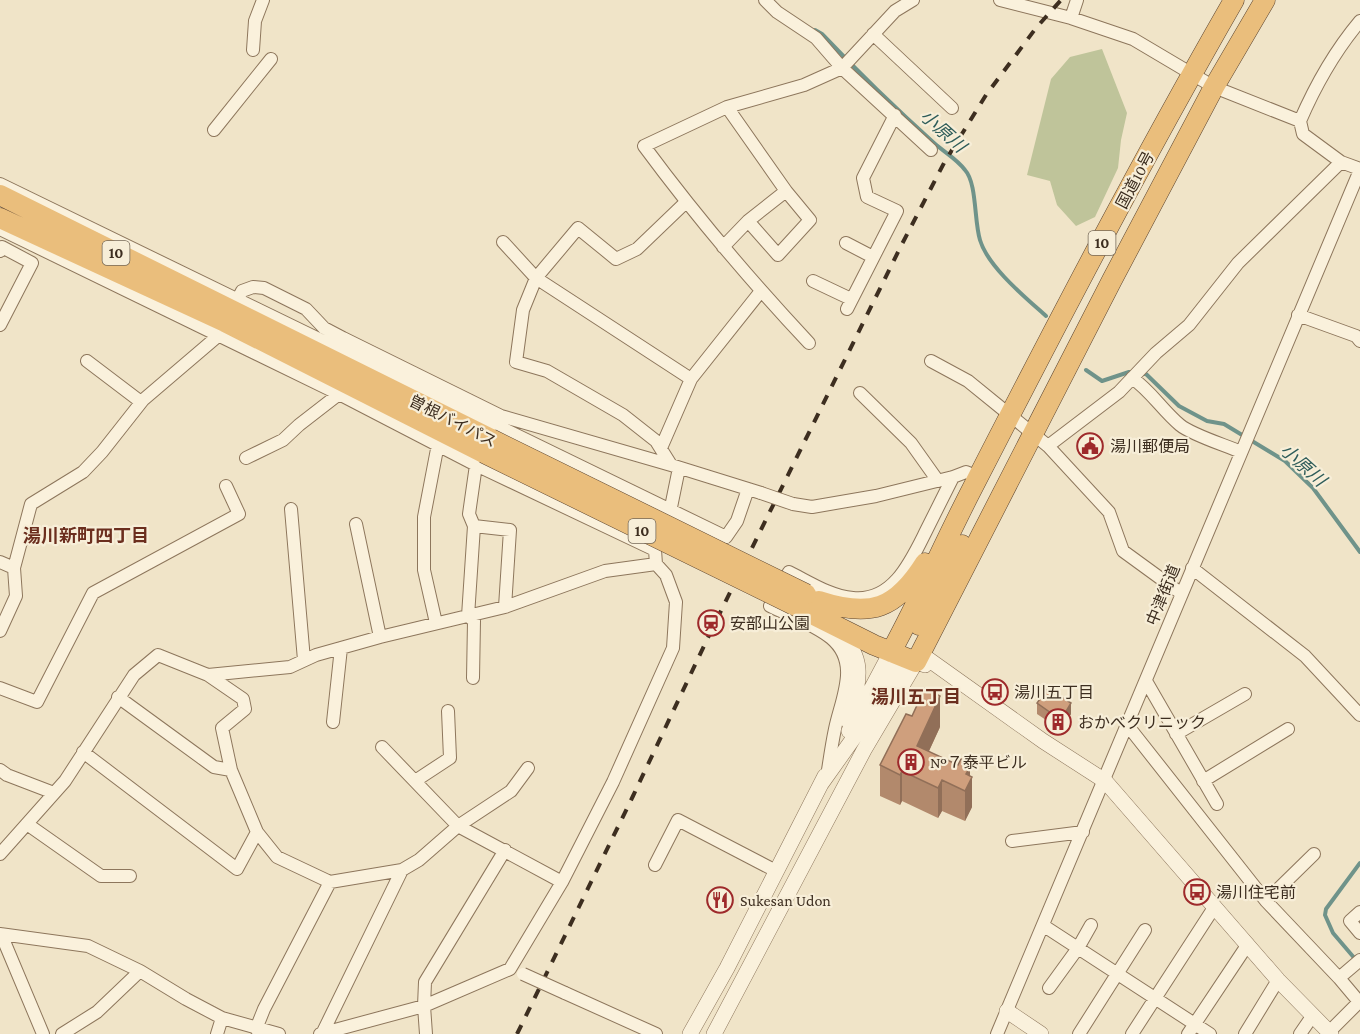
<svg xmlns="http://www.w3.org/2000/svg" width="1360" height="1034" font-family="'Crimson Pro','Noto Sans JP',serif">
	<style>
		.cemetery { fill: #bfc49a }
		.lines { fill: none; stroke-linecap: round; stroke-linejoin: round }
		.stream { stroke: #6f938a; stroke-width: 4 }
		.minor-casing { stroke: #8d765c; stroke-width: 14 }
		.tertiary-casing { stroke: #8d765c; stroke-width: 16 }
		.trunk-casing { stroke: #5b4430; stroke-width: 21 }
		.minor { stroke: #faf1dc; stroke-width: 12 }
		.tertiary { stroke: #faf1dc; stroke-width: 15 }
		.trunk { stroke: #eabe7c; stroke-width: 20 }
		.rail { stroke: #3d2e20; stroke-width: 4; stroke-dasharray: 10 10; stroke-linecap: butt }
		.minor-bridge-casing { stroke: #8d765c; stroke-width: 14; stroke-linecap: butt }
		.trunk-bridge-casing { stroke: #5b4430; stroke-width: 21; stroke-linecap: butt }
		.minor-bridge { stroke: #faf1dc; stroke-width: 12 }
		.trunk-bridge { stroke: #eabe7c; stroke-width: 20 }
		.wall { fill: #b2896c }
		.shaded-wall { fill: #916f58 }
		.building { fill: #cf9f7d; stroke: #916f58; stroke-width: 1.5 }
		.labels { text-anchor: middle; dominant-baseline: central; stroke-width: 4.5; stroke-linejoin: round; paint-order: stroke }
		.shield { fill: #f7eed8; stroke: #756857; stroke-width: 1.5 }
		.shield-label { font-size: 15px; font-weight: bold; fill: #3d2e20 }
		.street-label { font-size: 16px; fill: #3d2e20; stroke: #f7eed8 }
		.poi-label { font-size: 16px; fill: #3d2e20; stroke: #f7eed8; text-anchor: start }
		.water-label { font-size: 18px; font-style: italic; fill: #2f5d5a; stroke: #f7eed8 }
		.neighbourhood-label { font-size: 18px; font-weight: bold; fill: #6b2e1e; stroke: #f7eed8 }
	</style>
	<rect width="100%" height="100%" fill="#f0e4c8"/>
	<path class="cemetery" d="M1102 49 1127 113 1121 140 1118 168 1095 217 1076 226 1057 205 1050 181 1027 175 1051 79 1070 57Z"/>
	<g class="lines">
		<path class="stream" d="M815 30 822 34C858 72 895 108 934 143 944 152 957 159 965 170 977 183 974 221 980 240 988 267 1026 298 1046 316
			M1086 370 1102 381 1129 372 1133 373
			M1141 374H1146L1179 406 1207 421 1224 424 1285 461 1313 488 1360 552
			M1356 960 1333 933 1325 915 1326 909 1360 863"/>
		<g class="minor-casing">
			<path id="minor" d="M765 0 777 12 816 38 842 68 931 150
				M1000 0 1071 18 1133 39 1214 87 1300 121 1303 134 1341 162 1360 169
				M1071 18 1077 0
				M873 34 952 108
				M253 50 255 21 263 0
				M1300 121C1316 84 1334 52 1360 21
				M214 130 271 59
				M0 184 726 537 737 521 748 489
				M686 202 637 249 616 259 578 228 536 278 691 379 761 291
				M748 221 778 255 810 220 786 191
				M0 229 339 394 476 465 655 550 656 564 666 575 676 602 673 648 613 782 562 882 510 969 424 1006 320 1034
				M503 242 536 278 523 310 516 362 547 371 623 415 656 441 671 465
				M846 243 873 257
				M723 247 748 221 786 191 727 107
				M0 251 2 247 32 263 0 325
				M813 281 851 299
				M847 309 897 211 867 197 863 178 895 115
				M1298 315 1356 336 1360 341
				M229 316 242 291 253 287 264 288 306 309 324 328 343 338 501 416 671 465 761 493
				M809 343C750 280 695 215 644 146L727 107 804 85 842 68 895 11 913 0
				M87 361 141 402
				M931 361 968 381 1048 446 1109 512 1123 551 1182 594
				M1132 378C1151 391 1162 410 1180 425 1192 435 1225 445 1241 452
				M860 393 911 443 938 481
				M1048 446 1119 392 1156 353 1189 325 1238 263 1341 162
				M661 448 691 379
				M246 458 283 440 299 425 339 394
				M793 504 812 507 876 496 953 477 966 472 979 477
				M291 509 304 660
				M669 517 679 468
				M356 524 380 637
				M474 526 469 514 476 465
				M0 562 14 568
				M1192 568 1305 656 1360 715
				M436 623 424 570V517L438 444
				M0 631 16 596 14 568 31 504 83 472 102 452 143 400 218 336 220 331
				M208 675 290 667 316 655 380 637 505 607 605 571 656 564
				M473 678 474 621 468 616 474 526 510 530 505 607
				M1146 681 1217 804
				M0 688 37 702 93 593 239 514 226 486
				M118 697 214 767 231 770
				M333 722 341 648
				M1128 726 1266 901 1339 978 1360 1003
				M1176 734 1245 694
				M382 747 458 826 511 791 528 768
				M83 752 237 869 257 832
				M0 770 7 775 54 793
				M828 770C830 757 832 743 835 729 841 699 861 663 831 638 814 624 790 616 770 606L789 572C809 582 830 596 853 598 893 602 911 561 926 531 935 513 944 495 953 477
				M415 781 450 758 448 711
				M1203 781 1288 729
				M27 824 101 876H130
				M1012 841 1083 832
				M0 854 65 781 134 675 158 655 208 675 243 699 245 709 222 728 231 770 257 832 277 857 330 882 402 870 419 860 458 826 562 882
				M655 865 678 820 776 871
				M1266 901 1314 854
				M1360 912 1350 921 1360 933
				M1044 926 1210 1034
				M0 934 88 946 140 971 186 999 222 1018 279 1034
				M1 934 43 1034
				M1339 978 1360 960
				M1049 988 1078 948 1091 925
				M565 993 656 1034
				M256 1029 264 1009 330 882
				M1329 1032 1359 1002
				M62 1034 97 1012 140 971
				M217 1034 222 1018
				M322 1034 402 870
				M426 1034 424 1006 425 982 505 850
				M997 1034 1360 170
				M1079 1034 1145 930
				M1132 1034 1215 906
				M1188 1034 1248 944
				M1245 1034 1278 980
				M1300 1034 1313 1015"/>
		</g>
		<g class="tertiary-casing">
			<path id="tertiary" d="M836 631C869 658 858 685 848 721
				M849 731 891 652
				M821 784 870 715 901 665 908 659 921 654 1043 741 1105 781 1278 980 1331 1034
				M1007 1011 1041 1034
				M690 1034 727 968 825 776
				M714 1034 864 750 916 662 925 665"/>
		</g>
		<g class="trunk-casing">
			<path id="trunk" d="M0 195 491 439
				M0 218 225 322 484 453
				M819 601C871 618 896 609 925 563
				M800 608 874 645 916 662 1112 280 1214 87 1265 0
				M919 625 962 545
				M891 652C920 599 944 543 972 489 1056 325 1142 160 1234 0"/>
		</g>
		<use href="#minor" class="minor"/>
		<use href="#tertiary" class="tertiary"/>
		<use href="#trunk" class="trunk"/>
		<path class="rail" d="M517 1034 633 796 713 627 901 246 944 163 986 95 1036 28 1061 0"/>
		<g class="minor-bridge-casing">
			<path id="minor-bridge" d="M761 493 793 504
				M523 974 565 993"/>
		</g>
		<g class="trunk-bridge-casing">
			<path id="trunk-bridge" d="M491 439 806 594
				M484 453 800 608"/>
		</g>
		<use href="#minor-bridge" class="minor-bridge"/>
		<use href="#trunk-bridge" class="trunk-bridge"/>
	</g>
	<path class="wall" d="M1037 703 1071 714 1061 730 1037 714Z
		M940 727 929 751 970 776 972 807 965 821 942 811 938 818 902 801 900 805 880 796V765Z"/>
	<path class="shaded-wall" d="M940 696V727L917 777V746Z
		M1071 703V714L1061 730V720Z
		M970 767V780L972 777V807L965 821V791L966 774Z
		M902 771V801L900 805V775Z
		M942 780V811L938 818V788Z"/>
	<path class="building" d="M925 688 940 696 917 746 958 765 961 759 967 762 970 767 966 774 972 777 965 791 942 780 938 788 902 771 900 775 880 765 906 714 912 716Z
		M1048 688 1071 703 1061 720 1037 703Z"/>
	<defs>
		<g id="civic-ring" transform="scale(1.35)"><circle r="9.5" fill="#f7eed8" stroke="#9e2a2b" stroke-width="1.5"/><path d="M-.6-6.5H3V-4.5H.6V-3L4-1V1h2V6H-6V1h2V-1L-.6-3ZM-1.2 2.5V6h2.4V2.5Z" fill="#9e2a2b"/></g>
		<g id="station-ring" transform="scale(1.35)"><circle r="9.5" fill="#f7eed8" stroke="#9e2a2b" stroke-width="1.5"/><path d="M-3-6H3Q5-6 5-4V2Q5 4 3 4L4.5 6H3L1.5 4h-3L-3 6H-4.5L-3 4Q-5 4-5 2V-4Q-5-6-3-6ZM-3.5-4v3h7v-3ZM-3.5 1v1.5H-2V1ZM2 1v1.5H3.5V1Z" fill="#9e2a2b"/></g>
		<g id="bus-ring" transform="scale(1.35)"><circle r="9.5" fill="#f7eed8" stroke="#9e2a2b" stroke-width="1.5"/><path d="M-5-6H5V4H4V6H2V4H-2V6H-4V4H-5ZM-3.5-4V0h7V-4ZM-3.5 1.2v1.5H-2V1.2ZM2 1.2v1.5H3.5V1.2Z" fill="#9e2a2b"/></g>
		<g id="building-ring" transform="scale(1.35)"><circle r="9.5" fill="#f7eed8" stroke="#9e2a2b" stroke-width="1.5"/><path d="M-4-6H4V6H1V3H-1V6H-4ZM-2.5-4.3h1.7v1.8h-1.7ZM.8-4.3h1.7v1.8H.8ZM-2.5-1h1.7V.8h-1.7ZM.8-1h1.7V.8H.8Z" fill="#9e2a2b"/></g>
		<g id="restaurant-ring" transform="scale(1.35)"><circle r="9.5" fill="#f7eed8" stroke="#9e2a2b" stroke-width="1.5"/><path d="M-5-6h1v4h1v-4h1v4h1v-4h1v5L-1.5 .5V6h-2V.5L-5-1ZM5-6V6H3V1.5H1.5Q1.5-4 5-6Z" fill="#9e2a2b"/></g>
	</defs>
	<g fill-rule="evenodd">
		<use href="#civic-ring" x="1090" y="446"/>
		<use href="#station-ring" x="711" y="623"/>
		<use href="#bus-ring" x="995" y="692"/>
		<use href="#building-ring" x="1058" y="722"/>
		<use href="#building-ring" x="911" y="762"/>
		<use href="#bus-ring" x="1197" y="892"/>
		<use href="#restaurant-ring" x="720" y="900"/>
	</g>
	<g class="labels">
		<g class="shield">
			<rect x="1088.5" y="231" width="27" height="24" rx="4.5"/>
			<rect x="102.5" y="241" width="27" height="24" rx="4.5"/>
			<rect x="628.5" y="519" width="27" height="24" rx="4.5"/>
		</g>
		<g class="shield-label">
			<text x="1102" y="243">10</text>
			<text x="116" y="253">10</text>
			<text x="642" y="531">10</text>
		</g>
		<g class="street-label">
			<text transform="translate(1135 180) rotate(-62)">国道10号</text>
			<text transform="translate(453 421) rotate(27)">曽根バイパス</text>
			<text transform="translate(1163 595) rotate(-68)">中津街道</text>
		</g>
		<g class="poi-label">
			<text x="1110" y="446">湯川郵便局</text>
			<text x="730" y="623">安部山公園</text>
			<text x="1014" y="692">湯川五丁目</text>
			<text x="1078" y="722">おかべクリニック</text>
			<text x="930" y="762">№７泰平ビル</text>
			<text x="1216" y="892">湯川住宅前</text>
			<text x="740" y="900">Sukesan Udon</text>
		</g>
		<g class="water-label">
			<text transform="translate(943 131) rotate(42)">小原川</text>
			<text transform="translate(1303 465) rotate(42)">小原川</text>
		</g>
		<g class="neighbourhood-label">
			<text x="86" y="536">湯川新町四丁目</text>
			<text x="916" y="697">湯川五丁目</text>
		</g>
	</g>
</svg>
